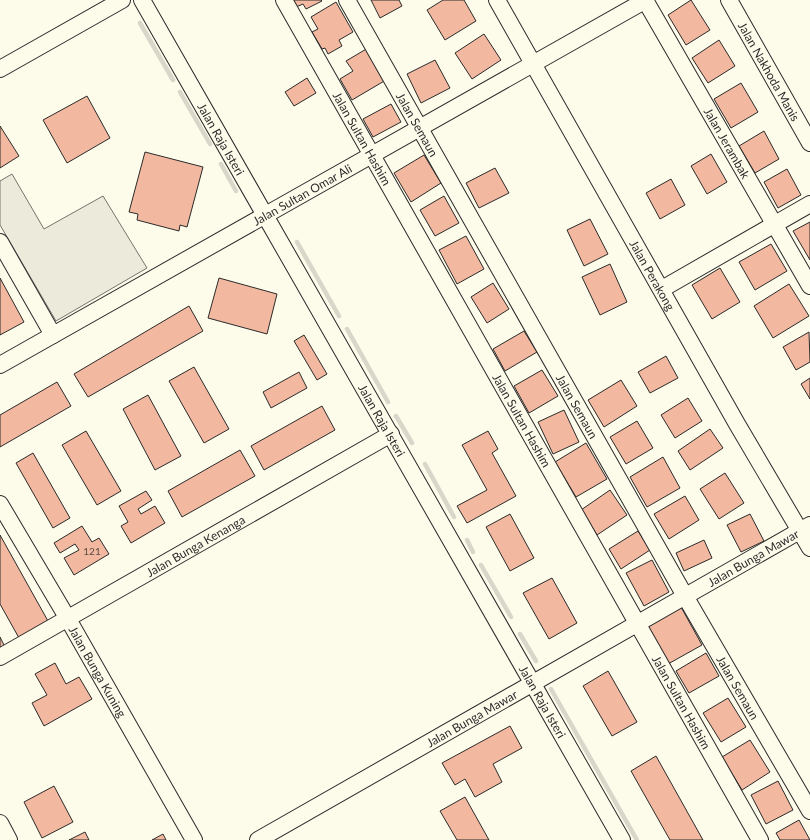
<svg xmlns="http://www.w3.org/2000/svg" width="810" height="840" font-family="Lato,sans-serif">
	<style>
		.green { fill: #ecebdb; stroke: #74746e }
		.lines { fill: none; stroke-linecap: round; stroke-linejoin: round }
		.stream { stroke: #d8d7c9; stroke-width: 4.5 }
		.building { fill: #f2b8a0; stroke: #2b2b2b }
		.minor-casing { stroke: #2b2b2b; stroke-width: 18 }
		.minor { stroke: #fdfbea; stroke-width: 16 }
		.labels { text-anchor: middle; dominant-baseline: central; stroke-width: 3; stroke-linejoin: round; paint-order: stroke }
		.number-label { font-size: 10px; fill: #5d4e48 }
		.street-label { font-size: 12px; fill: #2b2b2b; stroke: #fdfbea }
	</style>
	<rect width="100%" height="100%" fill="#fdfbea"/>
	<path class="green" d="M12 174 44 229 103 196 147 268 56 321 0 225V181Z"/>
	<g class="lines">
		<path class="stream" d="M140 23 173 80
			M180 92 210 144
			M221 164 236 191
			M297 242 339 316
			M347 329 388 402
			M396 416 412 443
			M425 464 454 517
			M467 540 473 552
			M481 565 511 617
			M520 634 536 661
			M551 689 637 840"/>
	</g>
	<path class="building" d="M293 0H321L322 1 306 9 303 4 296 7Z
		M371 0H399L402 6 380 18Z
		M443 0H464L476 21 445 40 427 10Z
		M691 0 710 30 686 45 668 15Z
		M336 2 353 32 339 40 342 46 328 54 325 48 322 49 312 32 318 29 311 17Z
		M484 34 501 60 472 79 455 53Z
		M719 40 735 66 708 83 692 58Z
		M368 48 386 80 352 100 340 79 353 71 346 61Z
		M435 60 450 88 421 103 407 74Z
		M307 78 316 93 294 106 285 92Z
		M741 83 758 112 731 128 714 99Z
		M87 96 110 138 67 163 43 120Z
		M391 104 401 122 373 137 363 119Z
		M0 126 19 156 0 168Z
		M764 131 779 159 755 173 739 146Z
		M145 152 203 167 187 227 180 225 179 231 137 220 138 214 129 212Z
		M711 154 727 182 707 194 691 166Z
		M424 155 441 183 411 202 394 173Z
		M495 168 509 193 479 208 466 183Z
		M787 169 801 195 778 208 764 182Z
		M671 179 685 205 660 219 646 193Z
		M444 196 459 223 435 236 420 210Z
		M590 219 608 254 584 266 567 230Z
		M810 222V260L793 231Z
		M466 236 484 269 457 284 439 250Z
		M771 244 787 271 755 290 739 262Z
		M610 264 627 302 600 315 582 277Z
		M720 268 740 302 712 319 692 285Z
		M0 278 24 322 0 335Z
		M219 278 277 294 267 334 208 318Z
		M493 283 509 309 487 323 471 297Z
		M789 284 809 316 773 338 754 306Z
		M189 306 203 331 88 397 74 374Z
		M524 331 537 352 505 371 493 349Z
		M809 332 810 362 796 370 783 347Z
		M304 335 327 374 317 380 294 341Z
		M666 356 678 378 650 393 638 372Z
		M194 367 229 429 204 443 169 381Z
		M542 370 558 396 529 413 514 386Z
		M299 372 307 388 271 408 263 392Z
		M810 378V399L801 384Z
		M621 380 637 406 604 427 588 400Z
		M57 382 71 406 0 447V415Z
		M148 395 181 456 155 470 123 409Z
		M688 398 702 421 675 438 661 415Z
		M322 406 335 430 264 470 251 446Z
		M564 410 579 442 553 454 538 422Z
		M637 421 653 448 626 464 610 437Z
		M710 429 723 448 690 470 678 451Z
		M86 431 121 491 97 505 62 445Z
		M488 431 498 449 492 453 516 496 467 523 457 506 487 490 462 445Z
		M586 443 607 479 576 497 555 462Z
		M240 450 255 476 182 517 168 491Z
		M33 453 70 518 53 528 16 463Z
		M663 457 680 488 647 507 630 477Z
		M725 473 744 503 719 519 700 489Z
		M610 490 627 515 597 535 581 510Z
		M146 491 152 500 138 509 141 514 155 506 165 523 131 543 121 526 128 522 119 506Z
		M685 496 699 520 669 539 654 514Z
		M510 514 534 558 510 571 486 527Z
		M750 514 764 541 741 552 727 525Z
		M82 526 92 542 99 538 109 554 74 575 64 558 79 550 75 544 60 553 54 543Z
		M638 531 650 550 621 569 609 549Z
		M0 535 48 621 19 638 0 604Z
		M704 540 712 558 684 571 676 553Z
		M652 560 669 592 644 606 626 573Z
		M552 578 577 623 549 639 523 593Z
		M681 607 702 645 668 664 647 627Z
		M0 637 5 647 0 649Z
		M706 653 719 676 689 693 676 671Z
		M55 663 66 684 79 677 92 699 44 726 32 703 47 695 35 674Z
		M608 671 637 722 612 736 583 686Z
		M728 698 746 727 721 742 703 713Z
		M510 726 522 748 493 764 502 782 475 797 465 779 455 785 442 763Z
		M750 740 770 772 742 790 722 757Z
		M656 756 703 840H670L631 771Z
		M778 781 793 810 766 824 751 795Z
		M54 786 73 822 42 838 24 802Z
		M465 797 489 840H457L440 811Z
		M799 820 810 840H780L776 833Z
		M85 832 89 840H69Z
		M163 834 166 840H152Z"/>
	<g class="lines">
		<g class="minor-casing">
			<g id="minor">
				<path id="s1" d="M142 0 622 840"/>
				<path id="s2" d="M284 0 760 840"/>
				<path id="s3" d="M347 0 685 596 810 811"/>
				<path id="s4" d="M497 0 737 424 810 548"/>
				<path id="s5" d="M645 0 810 286"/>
				<path id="s6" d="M729 0 810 143"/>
				<path d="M0 69 122 0"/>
				<path d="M0 242 53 335"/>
				<path d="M662 289 810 204"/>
				<path id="s7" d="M0 365 646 0"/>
				<path id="s8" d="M0 504 68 619 194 840"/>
				<path id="s9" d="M0 657 391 434"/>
				<path d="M0 823 9 840"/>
				<path id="s10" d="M258 840 810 525"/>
			</g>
		</g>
		<use href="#minor" class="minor"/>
	</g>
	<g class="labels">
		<g class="number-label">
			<text x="92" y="551">121</text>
		</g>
		<g class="street-label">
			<text stroke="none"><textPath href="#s6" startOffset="82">Jalan Nakhoda Manis</textPath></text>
			<text stroke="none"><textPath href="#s3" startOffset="143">Jalan Semaun</textPath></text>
			<text stroke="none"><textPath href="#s1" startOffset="160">Jalan Raja Isteri</textPath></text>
			<text stroke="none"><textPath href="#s2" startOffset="159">Jalan Sultan Hashim</textPath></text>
			<text stroke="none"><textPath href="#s5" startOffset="165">Jalan Jerambak</textPath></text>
			<text stroke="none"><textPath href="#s7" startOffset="347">Jalan Sultan Omar Ali</textPath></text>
			<text stroke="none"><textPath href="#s4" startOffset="316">Jalan Perakong</textPath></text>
			<text stroke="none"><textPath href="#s3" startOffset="467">Jalan Semaun</textPath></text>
			<text stroke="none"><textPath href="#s1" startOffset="484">Jalan Raja Isteri</textPath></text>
			<text stroke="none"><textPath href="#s2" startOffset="483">Jalan Sultan Hashim</textPath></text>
			<text stroke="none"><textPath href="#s9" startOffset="225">Jalan Bunga Kenanga</textPath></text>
			<text stroke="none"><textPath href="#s10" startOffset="570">Jalan Bunga Mawar</textPath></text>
			<text stroke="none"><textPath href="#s8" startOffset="194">Jalan Bunga Kuning</textPath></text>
			<text stroke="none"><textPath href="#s3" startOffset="791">Jalan Semaun</textPath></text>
			<text stroke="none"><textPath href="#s1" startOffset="808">Jalan Raja Isteri</textPath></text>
			<text stroke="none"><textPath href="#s2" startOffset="807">Jalan Sultan Hashim</textPath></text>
			<text stroke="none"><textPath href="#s10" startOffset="246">Jalan Bunga Mawar</textPath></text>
		</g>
	</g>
</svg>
